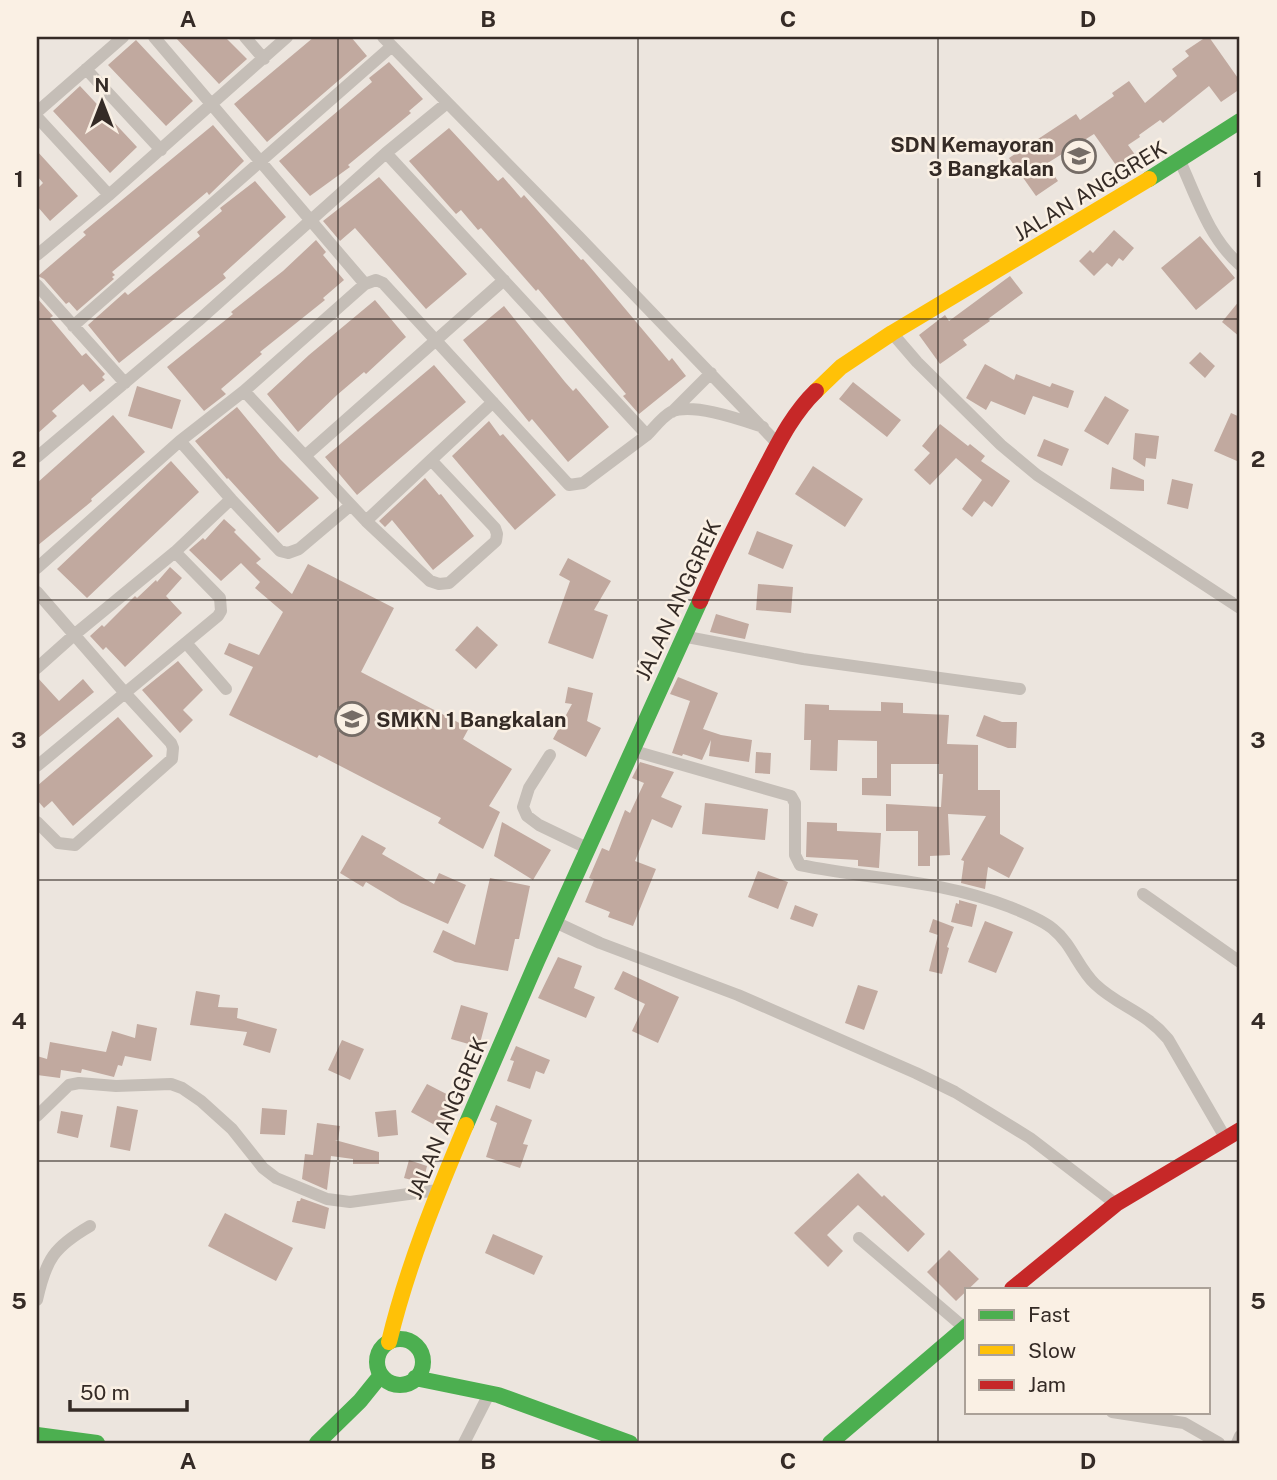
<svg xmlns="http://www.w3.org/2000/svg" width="1277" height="1480" font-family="'Public Sans',sans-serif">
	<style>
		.building { fill: #c1a99f }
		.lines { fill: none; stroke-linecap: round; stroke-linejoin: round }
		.street { stroke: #c5beb7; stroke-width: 12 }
		.fast { stroke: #4caf50; stroke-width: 16 }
		.slow { stroke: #ffc107; stroke-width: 16 }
		.jam { stroke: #c62828; stroke-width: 16 }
		.grid { fill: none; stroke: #352b26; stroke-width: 2; stroke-opacity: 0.55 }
		.labels { text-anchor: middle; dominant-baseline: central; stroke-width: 5; stroke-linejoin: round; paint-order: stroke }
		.poi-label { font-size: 21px; font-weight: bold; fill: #352b26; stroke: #faf0e4; text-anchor: end }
		.street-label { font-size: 21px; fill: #352b26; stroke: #faf0e4 }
		.neatline { fill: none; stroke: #352b26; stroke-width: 2.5 }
		.grid-label { font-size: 23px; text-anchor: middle; font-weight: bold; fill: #352b26 }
	</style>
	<rect width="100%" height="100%" fill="#ece5de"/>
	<path class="building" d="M175 37H225L247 59 219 84Z
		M314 37H351L367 56 267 142 234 104Z
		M1206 37H1209L1240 81V89L1221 102 1209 86 1163 123 1160 120 1139 135 1140 137 1128 145 1136 156 1118 168 1094 134 1046 164 1058 181 1036 196 1009 158 1076 114 1080 120 1114 96 1112 93 1129 81 1145 103 1177 76 1172 69 1189 56 1185 51Z
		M136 40 193 101 166 126 108 65Z
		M389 62 423 99 409 111 411 113 348 165 350 167 343 172 310 196 279 161 372 82 369 78Z
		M80 86 137 147 110 173 53 111Z
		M213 125 244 161 209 195 207 192 112 272 115 275 112 277 114 279 77 311 69 302 66 304 44 279 38 276 86 235 83 232Z
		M449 128 498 181 503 177 521 198 524 195 581 260 583 259 590 267 669 361 672 358 686 376 639 414 623 396 626 394 538 289 536 291 481 228 478 230 461 210 456 214 409 161Z
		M37 151 78 196 50 221 37 206V189L43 183 37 176Z
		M379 177 467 274 426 309 355 228 340 241 323 221Z
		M255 181 286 217 223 274 226 278 119 363 88 325 125 292 128 295 200 236 197 232 222 211 220 208Z
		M1114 230 1134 248 1123 261 1119 258 1112 267 1107 263 1094 276 1079 261 1090 250 1093 253Z
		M1200 236 1235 278 1196 310 1161 268Z
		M316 240 326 252 323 255 344 280 323 298 325 300 260 352 262 354 221 389 226 394 204 411 167 367 233 314 231 312 283 271Z
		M1010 276 1023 293 988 319 990 321 963 340 967 345 940 364 919 335 945 315 949 321Z
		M37 298 53 316 50 318 82 356 86 353 105 374 102 377 105 380 90 392 83 384 52 411 57 416 37 434Z
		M375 300 406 337 366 374 364 372 337 395 298 432 267 394 309 355Z
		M1240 300V337L1222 322Z
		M504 306 565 382 573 391 576 388 609 427 568 462 532 419 529 422 463 340Z
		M1200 352 1215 366 1205 378 1189 363Z
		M985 364 1014 380 1016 374 1050 387 1052 383 1074 391 1068 408 1033 396 1025 415 991 401 986 410 966 398Z
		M434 365 466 402 357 495 325 457Z
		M853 382 901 420 887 437 839 399Z
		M137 386 181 400 172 429 128 416Z
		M1105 396 1129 410 1108 445 1084 431Z
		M237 407 280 459 319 498 278 533 228 478 227 479 195 441Z
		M1231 413 1240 417V454L1237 461 1214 451Z
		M113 415 145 452 91 499 92 501 86 506 37 546V483Z
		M489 421 500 436 503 434 556 495 515 530 452 456Z
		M940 424 968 446 970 444 985 456 981 461 1010 481 992 507 984 501 972 517 962 509 982 480 956 458 930 485 914 470 930 453 922 446Z
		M1135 433 1159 436 1156 459 1146 458 1145 467 1133 459Z
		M1044 439 1069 449 1062 466 1037 456Z
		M171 461 199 492 87 598 57 569Z
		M813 466 863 499 845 527 795 494Z
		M1112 467 1144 480V491L1110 489Z
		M425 478 439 495 441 494 474 536 433 570 392 520 385 527 379 521Z
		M1172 479 1193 484 1188 509 1167 504Z
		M224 519 236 530 234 532 261 559 256 563 292 594 308 564 394 608 361 672 469 728 463 739 512 769 489 806 500 812 483 849 438 823 441 818 319 755 317 758 229 715 253 667 224 654 229 643 259 655 283 612 255 588 260 582 241 563 221 581 189 550 203 538 205 540Z
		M757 531 793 545 783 569 748 554Z
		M568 558 611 581 594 610 608 615 593 659 548 643 570 581 559 575Z
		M170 567 182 578 166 596 182 613 125 667 106 647 103 650 90 636 102 625 104 627 135 596 137 598 156 580 157 582Z
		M758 584 793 587 791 613 756 610Z
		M716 614 749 624 745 639 710 632Z
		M477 626 498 645 476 669 455 650Z
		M178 661 203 690 183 710 193 720 180 733 142 690Z
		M37 677 59 701 83 679 94 692 37 739Z
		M678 677 718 693 703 729 721 735 752 740 749 762 709 756 711 740 702 760 683 754 682 756 672 753 690 701 670 694Z
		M568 687 593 693 587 721 601 728 586 757 553 739 572 704 565 703Z
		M881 702 903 703V713L949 715 947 744 978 745V790H1000V834L1024 848 1009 878 988 867 985 889 961 883 964 861 961 860 986 816 948 814 950 855 930 856V866H918V831H886V804L941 807 943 774H939V764H891V796L862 795V778H877V741L838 740 837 771 810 770 811 740H804L805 704 829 705V710L881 711Z
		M984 715 1002 722H1017L1016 748H1008L976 736Z
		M118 717 153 756 73 826 52 801 44 808 37 800V786Z
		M756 752 771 753 770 774 755 773Z
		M640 762 674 772 661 797 682 806 672 828 652 819 635 861 656 869 633 926 608 917 610 912 585 902 594 880 589 878 602 848 609 851 625 810 630 813 644 783 632 778Z
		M705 803 768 809 765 840 702 834Z
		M502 822 551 850 533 880 494 856Z
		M807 822 837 823V831L881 833 879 868 858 866V860L806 857Z
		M362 835 386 848 382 854 434 884 439 873 466 885 448 924 401 903 366 882 363 887 340 873Z
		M758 871 788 882 778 909 748 897Z
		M490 878 530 886 519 939H515L508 971 455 962 433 952 443 930 475 945Z
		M959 900 977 905 972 927 951 922 956 903 959 904Z
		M795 905 818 914 813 927 790 919Z
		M933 919 954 927 947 947 949 948 942 974 929 971 938 935 929 932Z
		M985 921 1013 932 996 973 968 962Z
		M558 957 582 966 574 988 595 997 586 1018 538 998Z
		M623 971 679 997 658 1043 632 1031 645 1004 614 989Z
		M858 985 878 991 864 1030 845 1023Z
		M196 991 220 995 218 1007 238 1008 237 1018 277 1029 270 1053 243 1045 247 1032 190 1025Z
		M461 1005 488 1013 479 1047 451 1039Z
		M137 1024 157 1028 151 1061 125 1056 122 1066 118 1065 114 1077 82 1069 81 1073 61 1070 60 1078 37 1075V1056L47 1059 50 1042 106 1052 112 1031 135 1038Z
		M342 1040 364 1049 350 1080 328 1070Z
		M516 1046 550 1060 544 1074 536 1071 530 1089 507 1081 514 1061 510 1060Z
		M427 1084 460 1101 444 1130 411 1112Z
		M496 1105 532 1120 523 1144 528 1145 520 1168 486 1157 497 1123 490 1120Z
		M117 1106 138 1110 130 1151 110 1147Z
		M262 1108 287 1110 285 1135 260 1134Z
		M396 1110 398 1135 378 1137 375 1112Z
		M61 1111 83 1115 78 1138 57 1133Z
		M317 1123 340 1126 338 1140H335L379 1152V1164H353V1159L331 1156 327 1190 302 1179 305 1154 313 1155Z
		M409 1160 427 1166 423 1183 404 1178Z
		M858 1173 882 1197 884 1195 925 1234 908 1252 858 1205 827 1235 843 1251 828 1267 794 1233Z
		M301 1198 329 1208 325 1229 292 1222 297 1201H300Z
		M225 1213 293 1248 276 1281 208 1246Z
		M493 1234 543 1256 534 1275 485 1253Z
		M949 1250 979 1279 956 1301 927 1272Z"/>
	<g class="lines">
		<path class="street" d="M154 37 365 284
			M245 37 264 59
			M383 37 580 238 778 444
			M86 69 161 150
			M37 112 123 37
			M37 117 109 195
			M386 153 447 103
			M1180 161C1197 198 1209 238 1240 265
			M37 255 109 195 287 37
			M37 285 125 383
			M73 326 392 46
			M892 333 917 362 1001 445 1037 475 1240 608
			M244 391 366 521 430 581 439 584 449 583 496 541 497 534 495 528 431 460 493 402
			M672 412 711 373
			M180 441 244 391 365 284 376 280 383 283 569 485 583 483 647 435
			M305 456 504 280
			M37 457 198 321 386 153 647 435C654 428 662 417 671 412 692 402 742 420 763 427
			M231 499 280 551 288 553 299 549 351 505
			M366 521 431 460
			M37 568 180 441 231 499 175 552 220 598 221 611 218 616 125 693 171 743 173 748 172 759 75 845 58 843 37 822
			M37 592 125 693 37 766
			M682 636 803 659 1020 689
			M187 644 226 689
			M37 668 74 635 175 552
			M634 751 791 796 795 803V855L800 865C873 880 938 879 1010 907 1024 913 1041 919 1053 929 1072 944 1078 968 1095 984 1119 1007 1145 1011 1168 1039L1226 1139
			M550 755 529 788 523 807 527 816 539 825 589 849
			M1143 894 1240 962
			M555 922 600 943 738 995 916 1073 955 1092 1030 1138 1116 1204
			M37 1116 69 1085 79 1083 116 1086 171 1084 182 1088 201 1101 232 1129 263 1168 276 1178 327 1199 350 1202 438 1190
			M859 1238 967 1330
			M37 1300C46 1259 54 1247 90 1226
			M1112 1412 1184 1423 1219 1443
			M464 1443 490 1392
			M1237 1443 1240 1436"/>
		<path class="fast" d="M1149 179 1240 121
			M466 1125 537 961 700 601
			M377 1362a23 23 0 1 1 46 0a23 23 0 1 1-46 0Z
			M415 1378 498 1395 630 1443
			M37 1435 97 1443
			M317 1443 360 1401 381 1375
			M830 1443 967 1326"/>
		<path class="slow" d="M816 391 841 367 892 333 1149 179
			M389 1342C407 1267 436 1196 466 1125"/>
		<path class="jam" d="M700 601C718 559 739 519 760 478 776 448 791 415 816 391
			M1012 1289 1116 1204 1240 1130"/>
	</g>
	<path class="grid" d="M338 37V1443M638 37V1443M938 37V1443M37 319H1240M37 600H1240M37 880H1240M37 1161H1240"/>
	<defs>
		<g id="school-ring" transform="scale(1.75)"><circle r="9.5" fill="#faf0e4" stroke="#756c66" stroke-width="1.5"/><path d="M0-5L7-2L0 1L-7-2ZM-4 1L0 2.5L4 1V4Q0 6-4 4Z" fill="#756c66"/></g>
	</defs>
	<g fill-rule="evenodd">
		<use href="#school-ring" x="1079" y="156"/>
		<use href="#school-ring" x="352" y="719"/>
	</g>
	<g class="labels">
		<g class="poi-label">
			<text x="1054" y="144">SDN Kemayoran<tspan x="1054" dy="24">3 Bangkalan</tspan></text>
			<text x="376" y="719" text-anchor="start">SMKN 1 Bangkalan</text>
		</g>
		<g class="street-label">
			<text transform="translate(1090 191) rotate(-31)">JALAN ANGGREK</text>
			<text transform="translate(678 600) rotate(-65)">JALAN ANGGREK</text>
			<text transform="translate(447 1118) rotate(-67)">JALAN ANGGREK</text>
		</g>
	</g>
	<rect width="1277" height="1480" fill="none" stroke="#faf0e4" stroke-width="77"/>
	<rect x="965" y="1288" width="245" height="126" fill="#faf0e4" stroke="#aba198" stroke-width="2"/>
	<rect x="979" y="1310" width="35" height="10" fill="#4caf50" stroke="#aba198" stroke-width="2"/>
	<text x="1028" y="1322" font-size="21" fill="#352b26">Fast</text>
	<rect x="979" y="1345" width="35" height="10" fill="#ffc107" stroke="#aba198" stroke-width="2"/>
	<text x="1028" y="1358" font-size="21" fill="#352b26">Slow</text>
	<rect x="979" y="1380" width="35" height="10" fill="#c62828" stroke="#aba198" stroke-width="2"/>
	<text x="1028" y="1392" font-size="21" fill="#352b26">Jam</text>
	<g transform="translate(102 102)" stroke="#faf0e4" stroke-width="5" paint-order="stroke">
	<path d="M0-5L12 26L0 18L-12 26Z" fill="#352b26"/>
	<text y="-10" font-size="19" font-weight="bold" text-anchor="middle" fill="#352b26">N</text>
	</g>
	<path d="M70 1400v10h117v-10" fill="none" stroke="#352b26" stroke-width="3.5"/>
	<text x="80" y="1400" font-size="21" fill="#352b26" stroke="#faf0e4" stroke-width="5" paint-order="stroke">50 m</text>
	<rect x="38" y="38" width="1200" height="1404" class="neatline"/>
	<g class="grid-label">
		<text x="188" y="27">A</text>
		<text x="488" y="27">B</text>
		<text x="788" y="27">C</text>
		<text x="1088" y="27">D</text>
		<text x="19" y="187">1</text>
		<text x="1258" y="187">1</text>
		<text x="19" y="467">2</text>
		<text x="1258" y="467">2</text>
		<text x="19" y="748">3</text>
		<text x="1258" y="748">3</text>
		<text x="19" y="1029">4</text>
		<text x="1258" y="1029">4</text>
		<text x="19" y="1309">5</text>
		<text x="1258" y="1309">5</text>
		<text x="188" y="1469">A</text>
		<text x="488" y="1469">B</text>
		<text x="788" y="1469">C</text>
		<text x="1088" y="1469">D</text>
	</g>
</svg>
